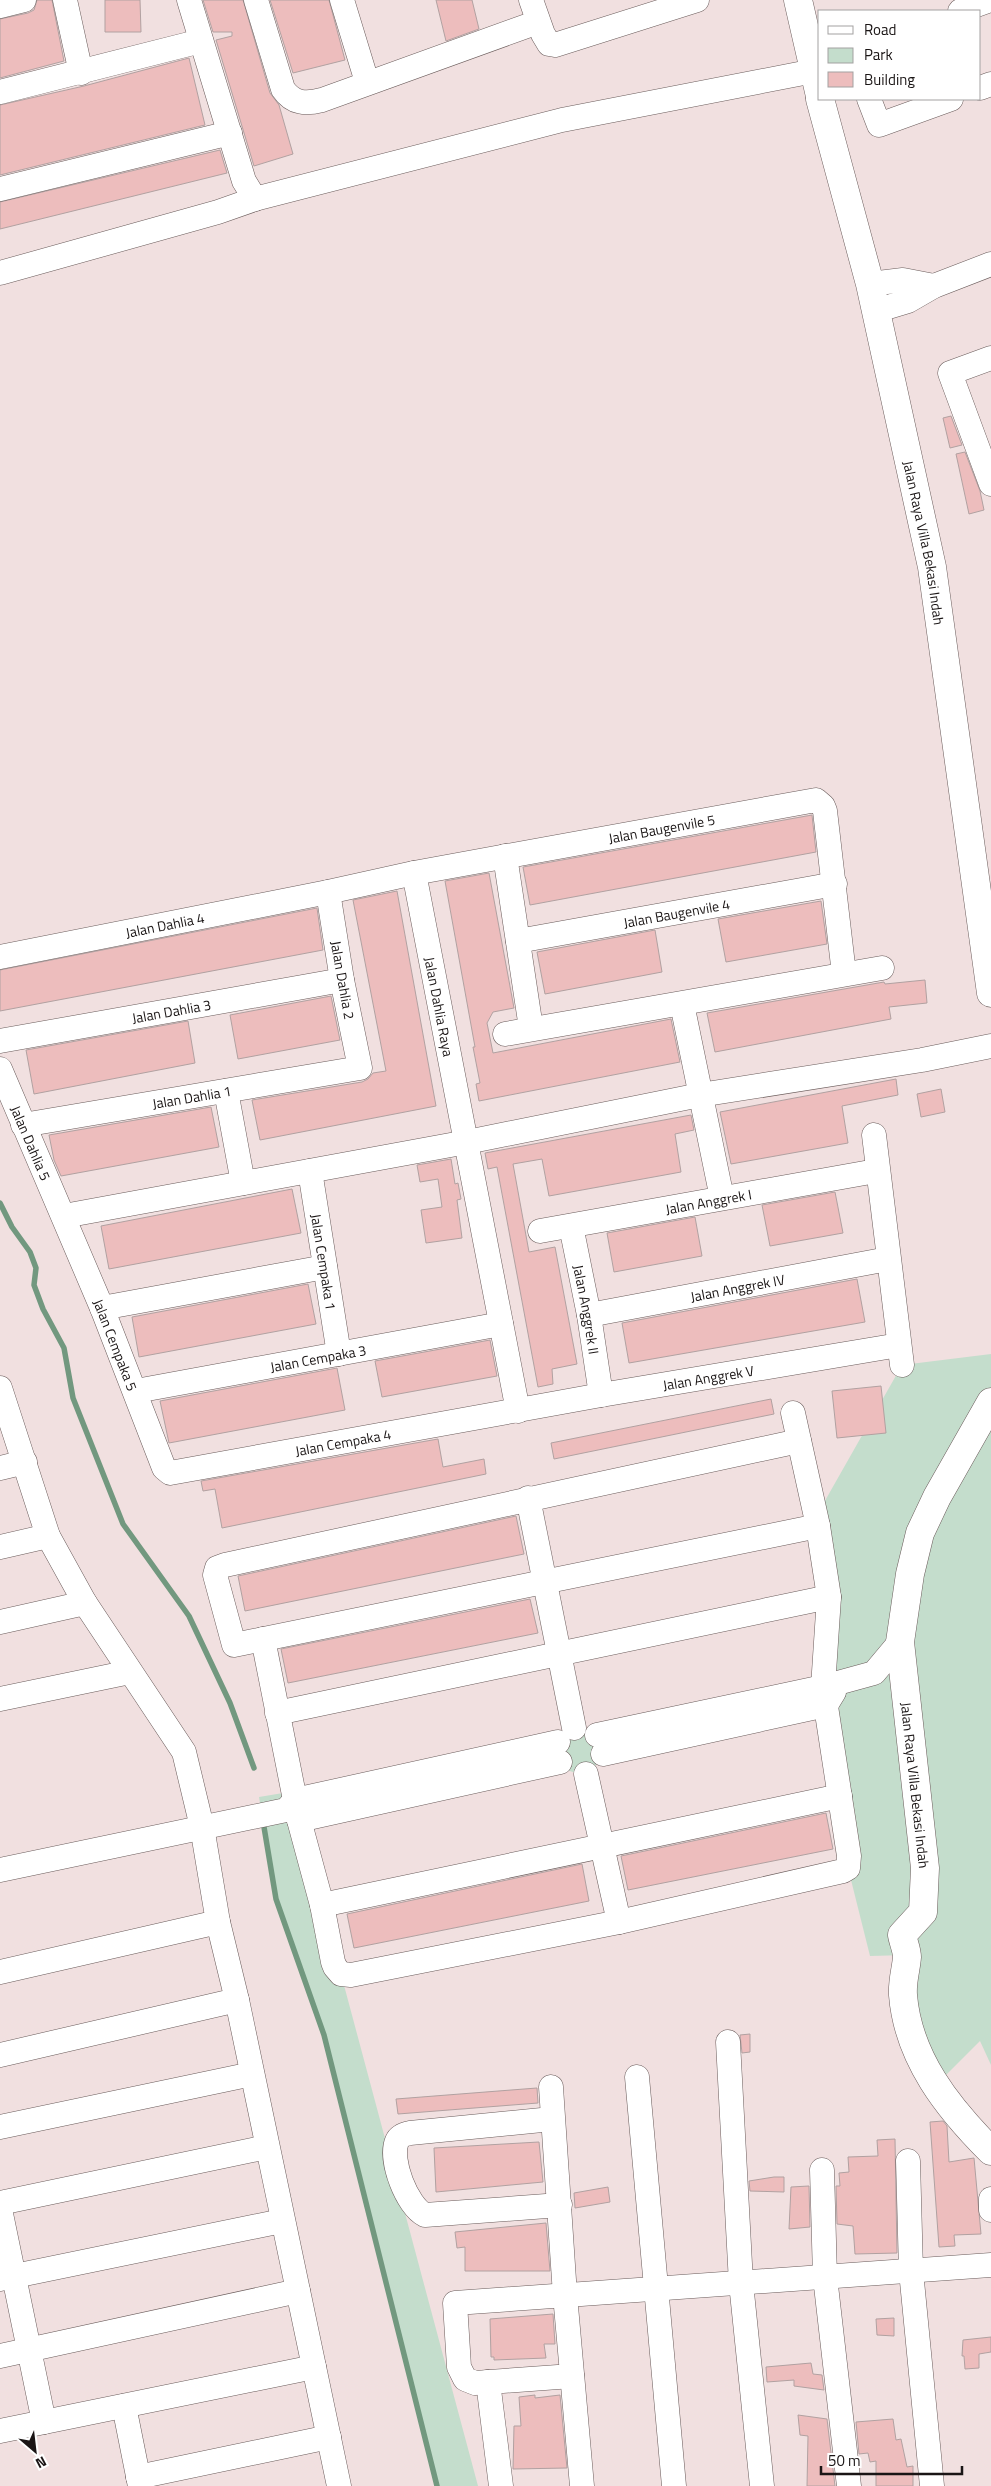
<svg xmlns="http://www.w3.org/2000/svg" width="991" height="2486" font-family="'Titillium Web',sans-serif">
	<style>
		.green { fill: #c4ddcc }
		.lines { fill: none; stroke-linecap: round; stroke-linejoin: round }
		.stream { stroke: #72987f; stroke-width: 5.5 }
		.building { fill: #edbdbd; stroke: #b1a1a1 }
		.minor-casing { stroke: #6a5c5b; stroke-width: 25 }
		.major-casing { stroke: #6a5c5b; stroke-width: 29 }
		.minor { stroke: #fff; stroke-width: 24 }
		.major { stroke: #fff; stroke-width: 28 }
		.labels { text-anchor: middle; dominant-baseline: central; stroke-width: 4.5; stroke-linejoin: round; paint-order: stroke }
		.street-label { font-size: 14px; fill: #1a1515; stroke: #fff }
	</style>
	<rect width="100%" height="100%" fill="#f1e0e0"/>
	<path class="green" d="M991 1354V2065L980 2041 936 2085 927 2072 907 1955 870 1956 848 1868 826 1705 603 1754C594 1772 583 1778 565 1769L558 1742 574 1728 597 1735 823 1687 822 1506 902 1365Z
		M283 1793 341 1974 478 2486H437L324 2035 276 1899 259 1797Z"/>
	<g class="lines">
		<path class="stream" d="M0 1203 12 1227 30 1252 36 1268 34 1285 43 1309 64 1348 73 1398 123 1524 189 1616 230 1703 254 1768
			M263 1821 276 1899 324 2035 437 2486"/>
	</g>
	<path class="building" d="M37 0H52L64 61 0 78V19L28 13 34 10Z
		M105 0H140L141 32H105Z
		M203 0H243L270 93 279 105 293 154 254 166 216 40 232 36V32H213Z
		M270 0H329L345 60 293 73Z
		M436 0H472L479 29 446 41Z
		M189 58 205 125 0 175V105L84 86Z
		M220 150 227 173 0 229V202Z
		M951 416 962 445 950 448 943 418Z
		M965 452 980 491 984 510 969 514 956 454Z
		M812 815 816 852 530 905 523 867Z
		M489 873 514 1008 493 1012 487 1023 493 1053 671 1019 680 1062 479 1101 476 1084 480 1083 473 1047H475L445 881Z
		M397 891 436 1106 260 1140 252 1100 362 1082 368 1079 373 1073 386 1071 353 900Z
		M821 901 827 944 726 962 718 919Z
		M317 908 323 950 0 1011V970Z
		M655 930 662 972 545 994 537 952Z
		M925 980 927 1003 889 1007 891 1019 715 1052 707 1013 884 982 885 984Z
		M331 996 340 1040 238 1059 230 1015Z
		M188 1021 195 1063 34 1094 26 1050Z
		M896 1079 898 1095 842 1106 848 1143 731 1164 720 1112Z
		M941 1089 945 1112 921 1117 917 1094Z
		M211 1107 219 1147 61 1176 54 1160 49 1135Z
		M691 1115 694 1130 675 1134 681 1172 549 1196 542 1159 513 1164 529 1252 555 1247 577 1364 552 1369 553 1384 538 1387 497 1167 488 1169 485 1153Z
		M451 1159 455 1184 458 1183 461 1199 457 1200 462 1238 426 1243 421 1210 442 1207 438 1179 420 1182 417 1165Z
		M292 1189 301 1233 109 1269 101 1226Z
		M835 1192 843 1233 770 1246 762 1205Z
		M695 1217 702 1256 614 1272 607 1233Z
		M857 1279 865 1322 629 1363 622 1323Z
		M308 1284 316 1324 139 1357 132 1317Z
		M490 1340 497 1376 382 1397 375 1361Z
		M337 1368 345 1410 169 1443 160 1401Z
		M881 1386 886 1433 837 1438 832 1391Z
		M771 1399 774 1414 554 1459 551 1443Z
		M438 1439 443 1467 484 1459 486 1474 222 1528 215 1489 203 1491 201 1481Z
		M516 1516 524 1554 245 1611 238 1576Z
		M530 1599 538 1633 288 1683 281 1649Z
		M826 1813 833 1849 628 1890 621 1856Z
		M582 1864 589 1901 354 1948 347 1914Z
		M750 2034V2052L742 2053 740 2035Z
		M537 2088 538 2103 398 2114 396 2099Z
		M943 2121 947 2126 949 2162 974 2158 981 2234 954 2235 955 2246 939 2247 930 2122Z
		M895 2139 897 2253 855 2254 853 2226 837 2224 836 2186H840L839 2173 849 2172 848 2157 878 2156 877 2140Z
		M539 2142 543 2182 436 2192 434 2148Z
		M774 2177H784V2192L750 2191 749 2181Z
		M809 2186 810 2227 789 2229 791 2187Z
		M608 2187 610 2202 575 2208 574 2193Z
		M546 2223 550 2271H465V2247L457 2248 455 2232Z
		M553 2314 555 2344H544L546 2358 494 2360V2357H491L490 2319Z
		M894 2318V2336L877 2335 876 2319Z
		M991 2337V2352L979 2354V2368L965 2369 964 2356H962L963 2340Z
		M811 2363 813 2374 822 2375 824 2390 794 2386V2380L767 2382 766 2367Z
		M535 2395V2398L560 2395 567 2468 513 2469 514 2426H521L519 2397Z
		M798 2415 827 2419 835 2486H807L808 2436 800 2435Z
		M893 2419 896 2440 901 2439 907 2467 913 2466V2486H876V2461L870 2462 868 2453 859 2454 856 2422Z"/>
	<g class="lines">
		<g class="minor-casing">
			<g id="minor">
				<path d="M65 0 81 73"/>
				<path d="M189 0 244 181 255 199"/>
				<path d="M256 0 283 89C293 104 306 104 322 100L538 22"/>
				<path d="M342 0 367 82"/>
				<path d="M531 0 543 34 549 44 555 45 697 0"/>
				<path d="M0 6 24 0"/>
				<path d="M960 11 990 0"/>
				<path d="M980 88 991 84"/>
				<path d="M0 92 201 41"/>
				<path d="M869 99 879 125 951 99"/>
				<path d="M0 189 230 133"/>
				<path d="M0 273 218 212 255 199 562 120 814 71"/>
				<path d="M870 284 903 280 934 286"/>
				<path d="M875 311 908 301 934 286 991 264"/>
				<path d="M991 358 950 373 991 484"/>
				<path d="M505 856 531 1028"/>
				<path id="s1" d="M414 873 518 1411"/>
				<path id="s2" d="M518 941 835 884"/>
				<path id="s3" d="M0 957 328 892 414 873 816 800 823 806 825 811 844 974"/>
				<path d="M682 1004 722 1198"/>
				<path d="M505 1034 882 968"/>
				<path id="s4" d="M0 1041 342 980"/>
				<path id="s5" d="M0 1069 102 1308 164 1468 170 1473 601 1395 899 1345"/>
				<path d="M226 1091 243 1183"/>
				<path id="s6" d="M23 1125 360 1068 342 980 328 892"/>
				<path d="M874 1135 902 1365"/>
				<path id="s7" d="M310 1171 339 1354"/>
				<path d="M64 1216 467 1142 700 1095 922 1060 991 1046"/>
				<path id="s8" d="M571 1226 589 1315 601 1395"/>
				<path id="s9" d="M540 1231 876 1171"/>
				<path d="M102 1308 325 1267"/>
				<path id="s10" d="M589 1315 888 1259"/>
				<path d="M0 1388 48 1536 85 1603 184 1752 202 1827 218 1922 237 2000 0 2055"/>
				<path id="s11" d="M136 1391 501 1324"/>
				<path d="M799 1441 225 1565 217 1568 215 1575 234 1645 818 1526"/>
				<path d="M0 1468 25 1462"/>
				<path d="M528 1498 574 1728"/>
				<path d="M0 1547 48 1536"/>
				<path d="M0 1622 85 1603"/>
				<path d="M263 1639 299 1820 322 1905 333 1962 335 1967 341 1974 351 1975 619 1922 843 1871 848 1868 849 1856 823 1687 829 1597 818 1526 793 1413"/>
				<path d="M0 1699 130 1672"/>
				<path d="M277 1713 829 1597"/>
				<path d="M597 1735 823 1687 874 1673 900 1642"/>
				<path d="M603 1754 826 1705 834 1692"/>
				<path d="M586 1774 619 1922"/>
				<path d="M299 1820 560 1762"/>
				<path d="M0 1870 286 1810 295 1800 558 1742"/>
				<path d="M322 1905 840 1796"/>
				<path d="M0 1972 218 1922"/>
				<path d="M237 2000 339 2486"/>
				<path d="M728 2042 741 2283 762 2486"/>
				<path d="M637 2077 674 2486"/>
				<path d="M551 2087 565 2295 582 2486"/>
				<path d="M552 2119 410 2133C405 2134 399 2136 397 2141 389 2160 407 2206 425 2215L560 2205"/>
				<path d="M0 2127 252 2074"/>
				<path d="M908 2161 911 2271 932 2486"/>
				<path d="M822 2170 825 2277 849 2486"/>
				<path d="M991 2199V2210"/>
				<path d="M0 2203 267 2147"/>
				<path d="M0 2209 44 2422"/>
				<path d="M0 2279 282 2221"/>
				<path d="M0 2356 298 2291"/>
				<path d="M572 2376 475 2383 465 2379 459 2367 455 2303 991 2265"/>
				<path d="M488 2382 501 2486"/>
				<path d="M124 2406 140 2486"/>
				<path d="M0 2431 314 2367"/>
				<path d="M138 2477 329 2437"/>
			</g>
		</g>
		<g class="major-casing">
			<g id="major">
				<path d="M798 0 820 96"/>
				<path id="s12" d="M820 99 870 284 932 567 991 993"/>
				<path id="s13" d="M991 1402 937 1497 920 1533 910 1574 900 1642 925 1868 923 1912 902 1935C903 1941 907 1950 907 1957 906 1970 902 1981 903 1995 908 2058 948 2108 991 2151"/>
			</g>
		</g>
		<use href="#minor" class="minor"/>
		<use href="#major" class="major"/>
	</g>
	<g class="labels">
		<g class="street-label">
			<text stroke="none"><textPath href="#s12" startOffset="456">Jalan Raya Villa Bekasi Indah</textPath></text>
			<text stroke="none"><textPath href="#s3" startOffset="674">Jalan Baugenvile 5</textPath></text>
			<text stroke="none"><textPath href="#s2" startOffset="161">Jalan Baugenvile 4</textPath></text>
			<text stroke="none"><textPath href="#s3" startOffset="168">Jalan Dahlia 4</textPath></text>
			<text transform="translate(343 980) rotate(80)">Jalan Dahlia 2</text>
			<text stroke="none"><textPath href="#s1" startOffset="136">Jalan Dahlia Raya</textPath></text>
			<text stroke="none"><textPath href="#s4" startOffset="174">Jalan Dahlia 3</textPath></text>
			<text stroke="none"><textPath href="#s6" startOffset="171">Jalan Dahlia 1</textPath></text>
			<text stroke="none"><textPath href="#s5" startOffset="80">Jalan Dahlia 5</textPath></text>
			<text stroke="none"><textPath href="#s9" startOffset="171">Jalan Anggrek I</textPath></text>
			<text stroke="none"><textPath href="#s7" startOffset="92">Jalan Cempaka 1</textPath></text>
			<text stroke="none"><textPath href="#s10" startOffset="151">Jalan Anggrek IV</textPath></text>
			<text stroke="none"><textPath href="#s8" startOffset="85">Jalan Anggrek II</textPath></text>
			<text stroke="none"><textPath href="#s5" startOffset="299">Jalan Cempaka 5</textPath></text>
			<text stroke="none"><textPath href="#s11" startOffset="185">Jalan Cempaka 3</textPath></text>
			<text stroke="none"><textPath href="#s5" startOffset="986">Jalan Anggrek V</textPath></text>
			<text stroke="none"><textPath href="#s5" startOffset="615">Jalan Cempaka 4</textPath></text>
			<text stroke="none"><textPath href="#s13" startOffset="404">Jalan Raya Villa Bekasi Indah</textPath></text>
		</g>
	</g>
	<rect x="818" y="10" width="162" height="90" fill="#ffffff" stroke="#a3a1a1"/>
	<rect x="828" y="26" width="25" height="8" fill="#ffffff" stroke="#a3a1a1"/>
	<text x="864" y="35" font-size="15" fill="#1a1515">Road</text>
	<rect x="828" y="48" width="25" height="15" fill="#c4ddcc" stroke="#a3a1a1"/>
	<text x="864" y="60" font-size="15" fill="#1a1515">Park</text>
	<rect x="828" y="72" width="25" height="15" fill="#edbdbd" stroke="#a3a1a1"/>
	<text x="864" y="85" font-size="15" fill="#1a1515">Building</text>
	<g transform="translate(35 2451) rotate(152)" stroke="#ffffff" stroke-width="4" paint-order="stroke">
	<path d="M0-4L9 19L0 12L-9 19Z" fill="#1a1515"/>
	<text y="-8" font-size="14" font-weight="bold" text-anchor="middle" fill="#1a1515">N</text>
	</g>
	<path d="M821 2466v8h141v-8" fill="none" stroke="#1a1515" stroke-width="2.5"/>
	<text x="828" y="2466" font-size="15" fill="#1a1515" stroke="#ffffff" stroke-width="4" paint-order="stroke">50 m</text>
</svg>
